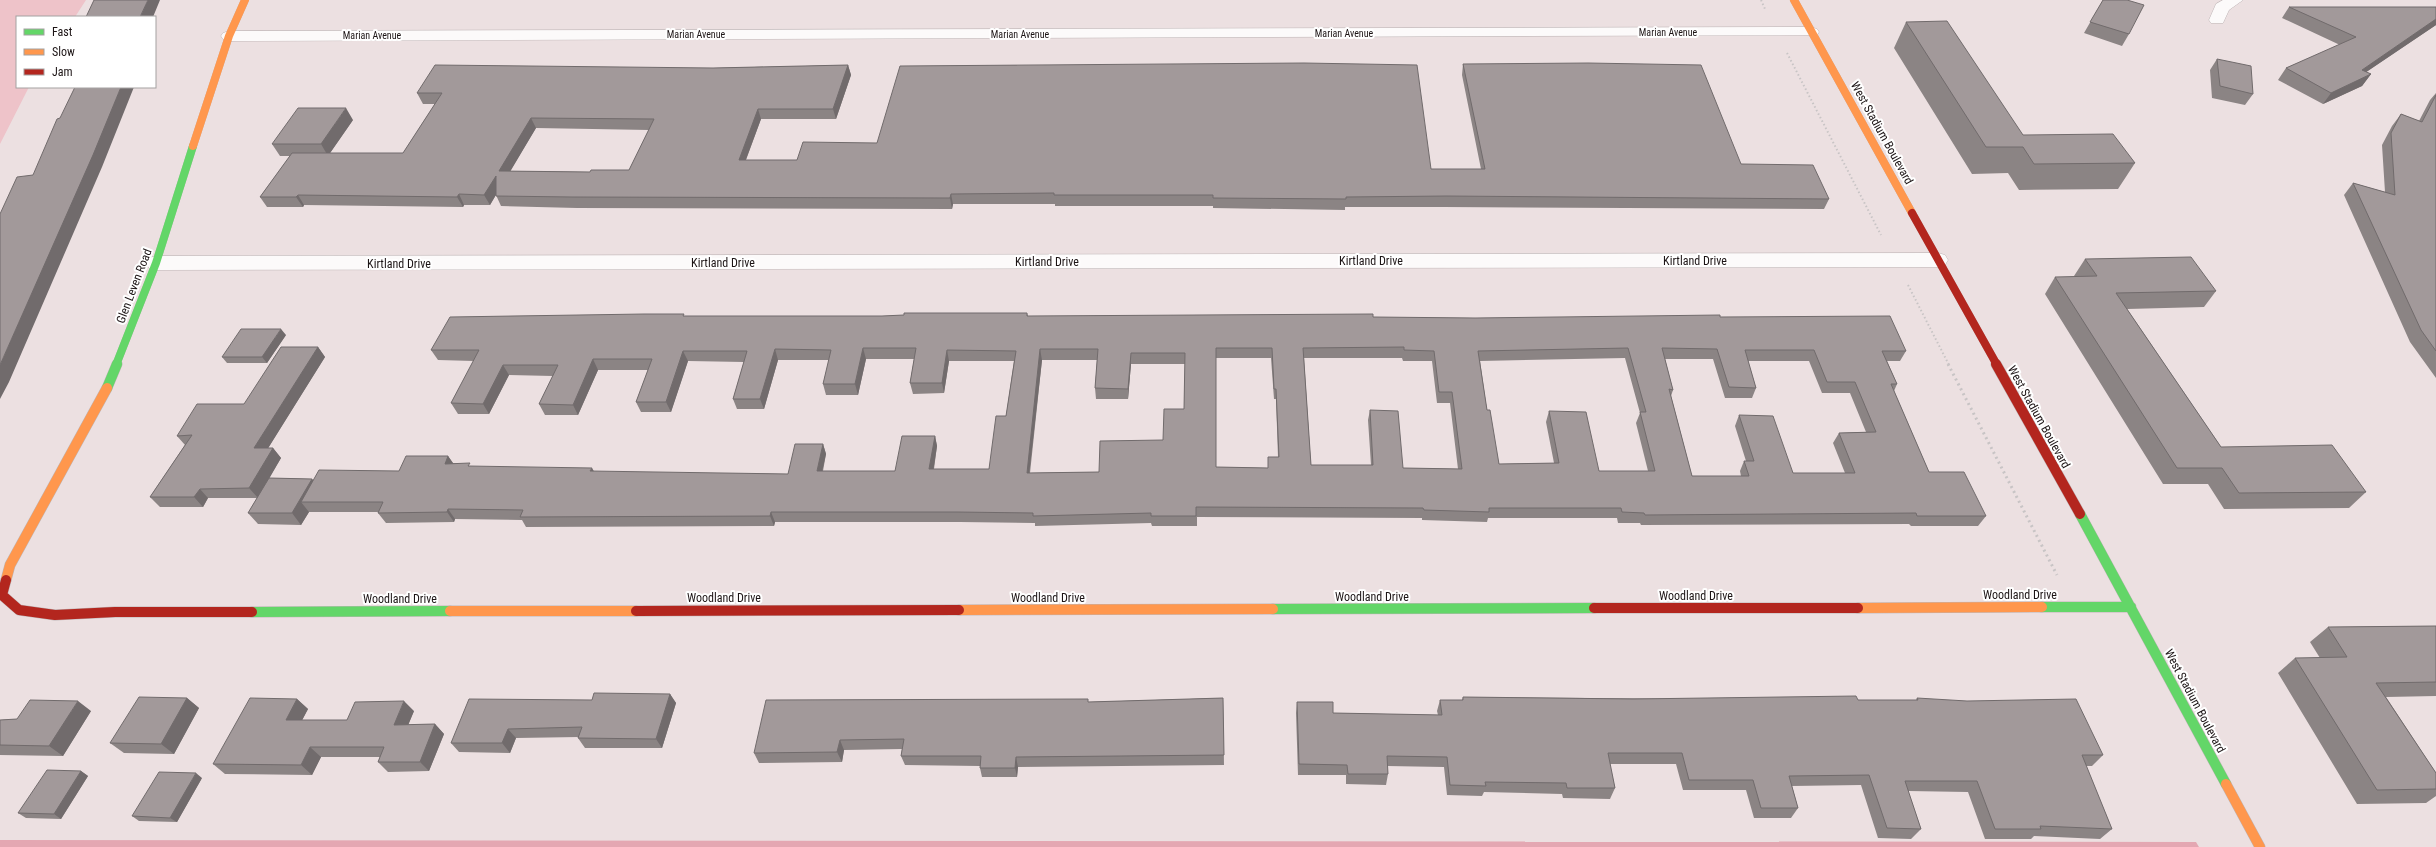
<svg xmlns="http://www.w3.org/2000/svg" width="2436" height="847" font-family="'Roboto Condensed',sans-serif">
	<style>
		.green { fill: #eec3c9 }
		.forest { fill: #e4a7b2 }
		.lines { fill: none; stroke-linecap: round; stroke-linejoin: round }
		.street-casing { stroke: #beb5b6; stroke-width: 1 }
		.fast-far1-casing { stroke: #beb5b6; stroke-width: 8 }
		.fast-casing { stroke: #beb5b6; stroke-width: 11 }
		.slow-far1-casing { stroke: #beb5b6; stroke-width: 8 }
		.slow-casing { stroke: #beb5b6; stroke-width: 11 }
		.jam-far1-casing { stroke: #beb5b6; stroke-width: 8 }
		.jam-casing { stroke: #beb5b6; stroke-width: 11 }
		.path-far1 { stroke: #c8c4c5; stroke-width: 2; stroke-dasharray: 1.5 2.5; stroke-linecap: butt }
		.path { stroke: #c8c4c5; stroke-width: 3; stroke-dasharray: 2 3.5; stroke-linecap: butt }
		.street { fill: #fcfafa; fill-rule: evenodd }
		.fast-far1 { stroke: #63d668; stroke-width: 8 }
		.fast { stroke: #63d668; stroke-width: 10 }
		.slow-far1 { stroke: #ff974d; stroke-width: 8 }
		.slow { stroke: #ff974d; stroke-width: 10 }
		.jam-far1 { stroke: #b3261e; stroke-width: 8 }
		.jam { stroke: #b3261e; stroke-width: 10 }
		.wall { fill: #8b8484; fill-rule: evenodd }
		.shaded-wall { fill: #716b6c }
		.building { fill: #a2999a; stroke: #716b6c; fill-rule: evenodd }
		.labels { text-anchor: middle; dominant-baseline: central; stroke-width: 4; stroke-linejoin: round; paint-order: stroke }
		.far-street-label { font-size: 10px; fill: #1c1415; stroke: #fff }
		.street-label { font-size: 12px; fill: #1c1415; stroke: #fff }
	</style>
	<rect width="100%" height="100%" fill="#ece0e1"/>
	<path class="green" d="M0 0H86L75 17H17V87H29L0 144Z"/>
	<path class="forest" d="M0 840 2196 842 2199 847H0Z"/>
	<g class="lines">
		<g class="street-casing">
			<path id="street" d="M2223 0H2243L2229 10 2223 23H2211L2209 20 2216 4Z
				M1811 27 1817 29 1819 32 1817 35 229 41 223 39 221 36 223 33 229 31Z
				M1938 253 1945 255 1948 260 1945 265 1938 267 156 270 149 268 146 263 149 258 156 256Z"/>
		</g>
		<g class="fast-far1-casing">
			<path id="fast-far1" d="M116 365 156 263 193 146"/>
		</g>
		<g class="fast-casing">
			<path id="fast" d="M107 388 117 364
				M2080 514 2226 784
				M2042 607H2131
				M1273 609 1594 608
				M252 612 450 611"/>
		</g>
		<g class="slow-far1-casing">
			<path id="slow-far1" d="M1794 0 1912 213
				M193 146 229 36 245 0"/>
		</g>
		<g class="slow-casing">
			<path id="slow" d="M6 580 10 565 107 388
				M1858 608 2042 607
				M959 610 1273 609
				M450 611H636
				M2226 784 2260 847"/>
		</g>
		<g class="jam-far1-casing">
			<path id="jam-far1" d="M1912 213 1997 365"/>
		</g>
		<g class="jam-casing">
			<path id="jam" d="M1996 364 2080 514
				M6 580 2 595 19 610 55 615 115 612H252
				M1594 608H1858
				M636 611 959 610"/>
		</g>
		<path class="path-far1" d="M1761 0 1765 9
			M1787 53 1881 235
			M1908 285 1949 365"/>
		<path class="path" d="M1948 364 2057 575"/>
		<use href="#street" class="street"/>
		<use href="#fast-far1" class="fast-far1"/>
		<use href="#fast" class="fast"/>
		<use href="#slow-far1" class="slow-far1"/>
		<use href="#slow" class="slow"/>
		<use href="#jam-far1" class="jam-far1"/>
		<use href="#jam" class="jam"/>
	</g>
	<path class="wall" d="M2103 0 2129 34 2122 46 2084 33Z
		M2289 7H2436V25L2366 72 2371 74 2362 86 2323 104 2278 80 2286 68 2340 45 2282 18Z
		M1906 22 2023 135 2135 163 2118 189 2019 190 2008 173 1972 174 1894 48Z
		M2217 59 2253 94 2245 105 2212 98 2210 70Z
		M1463 64 1741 164 1829 199 1824 209 1444 207H1345V210L1213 208V206H1055V204H953L952 209 577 208 501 206 496 195 490 205H464L463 207 304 205 303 207H267L260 197 290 156H280L272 144 353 120 330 153H403L435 104H423L417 93 713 68 848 65 851 75 836 119H761L746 160 1431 169H1481L1462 75ZM536 128 649 130 629 170 590 172 510 171Z
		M2436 93V378L2410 342 2344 195 2353 183 2385 192 2382 145 2392 126 2401 114 2419 121 2430 100Z
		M2085 259 2216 291 2204 307 2127 309 2221 447 2366 492 2349 508 2224 509 2208 484H2163L2045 294 2055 277H2075L2074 276Z
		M1027 313 1028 316 1475 318 1720 317 1906 351 1900 361H1887L1897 384 1894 391 1929 472 1986 516 1978 526H1911L1909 524 1641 525 1640 523H1618L1617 518H1488L1487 522 1422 520V518L1197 517V526H1152L1151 523 1035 526V523L960 522H775L774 526 526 527 522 520 455 519 454 522 386 523 378 513V512H309L301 525 258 524 248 513 257 498H208L203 507H160L150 497 185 445 177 436 244 404 318 347 325 357 268 448H273L281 458 269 478 312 479 313 480 399 471 448 456 453 463 472 467 594 472 788 474 823 444 826 454 823 471H895L935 436 937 446 934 469H989L1006 416 1014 361H949L944 393 913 394 910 383 914 359H866L858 395H826L823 384 829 360H778L764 409H737L733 399 744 362 688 361 671 412H641L636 402 648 370H598L578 415H545L539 404 553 376 509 375 489 414H458L451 403 474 361 438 360 431 350 685 316H882ZM1216 358H1271L1274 399H1276L1278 457H1268V468L1216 467ZM1304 358H1402L1403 361H1432L1437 403H1450L1458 469 1403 468 1370 410 1368 420 1371 465H1311ZM1625 358 1640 413 1636 423 1648 471H1599L1549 411 1546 422 1554 463 1499 464 1487 410 1480 361ZM1665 359H1713L1725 398H1752L1756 388 1748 361H1809L1822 393H1850L1866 432 1839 433 1833 443 1845 473H1793L1739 415 1735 426 1746 461H1744L1740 471 1741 476H1692L1671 396 1673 390ZM1042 360H1097L1095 388 1096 399H1128L1131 364H1185L1184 409 1163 440 1099 472 1030 473Z
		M286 335 267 363H227L222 357Z
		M2436 626V696L2386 697 2436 773V796L2426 803 2357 804 2278 673 2295 658H2320L2310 642 2328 627Z
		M670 694 676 703 662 748H585L578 738 579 737 516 738 510 753 459 752 451 743 592 700Z
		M1463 697 1858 700H1916L1917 698 2103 755 2092 766H2086L2112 829 2100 839 2034 836 2031 839H1985L1968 792 1908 791 1921 829 1911 839 1878 838 1861 785 1792 786 1798 808 1791 818H1754L1746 790H1683L1676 764H1610L1615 788 1610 799 1563 798 1562 794 1484 792 1482 796 1447 795 1444 767 1387 766 1388 774 1386 785 1346 784V775H1298L1296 713 1297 702 1333 713 1438 715 1437 711 1440 700H1462Z
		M187 698 199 708 174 754 124 753 110 743Z
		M1223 698 1224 765 1018 767 1017 777H982L980 768V766L905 765 901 756 902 749 844 750 842 762 759 763 754 753 1088 699V702Z
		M297 699 308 709 302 720H347L414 711 408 725 435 724 444 734 429 771 388 772 378 762 380 757H321L312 775 225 774 213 764Z
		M91 711 63 756 0 755V720L17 719Z
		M81 771 88 776 61 819 26 818 18 813Z
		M202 778 177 822 139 821 132 816Z"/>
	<path class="shaded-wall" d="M148 0H160L153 17H140Z
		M2436 19V25L2353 81 2362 70Z
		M848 65 851 75 836 119 833 109Z
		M2371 74 2362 86 2323 104 2331 93Z
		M121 87H134L102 167 9 382 0 399V365Z
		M346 108 353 120 328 156 321 144Z
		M758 109 761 119 742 170 739 160Z
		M531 118 536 128 504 182 499 171Z
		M496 176 501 186 490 205 484 195Z
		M459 194 464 205 463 207 457 197Z
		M951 194 953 204 952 209 950 198Z
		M298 195 304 205 303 207 296 197Z
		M281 329 286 335 267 363 262 357Z
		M318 347 325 357 262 458 254 448Z
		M863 348 866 359 858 395 855 384Z
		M775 349 778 360 764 409 760 399Z
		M1040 349 1042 360 1028 484 1027 473Z
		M947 350 949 361 944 393 942 383Z
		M683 351 688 361 671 412 666 402Z
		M1131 353V364L1128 399V389Z
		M593 359 598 370 578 415 573 405Z
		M503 365 509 375 489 414 483 404Z
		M935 436 937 446 932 479 929 469Z
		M823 444 826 454 820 481 817 471Z
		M273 448 281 458 258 498 249 488Z
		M448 456 455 466 445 464Z
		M592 468 598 478 590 471Z
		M312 479 321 490 301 502 309 512 301 525 292 513Z
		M200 489 208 498 203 507 194 497Z
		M448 509 455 519 454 522 447 512Z
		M771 512 775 522 774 526 770 516Z
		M670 694 676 703 662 748 656 739Z
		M187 698 199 708 174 754 161 744Z
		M297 699 308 709 297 730 286 720Z
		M78 701 91 711 63 756 49 746Z
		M404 701 414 711 404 735 394 725Z
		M435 724 444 734 429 771 420 762Z
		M508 729 516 738 510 753 502 743Z
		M840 740 844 750 842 762 837 752Z
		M310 747 321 757 312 775 301 765Z
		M1016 757 1018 767 1017 777 1015 768Z
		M81 771 88 776 61 819 54 814Z
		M196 773 202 778 177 822 170 818Z"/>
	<path class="building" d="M94 0H148L140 17H86Z
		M2103 0H2127L2144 5 2129 34 2090 22Z
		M2289 7H2436V19L2362 70 2371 74 2331 93 2286 68 2356 37Z
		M1947 21 2023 135 2113 134 2135 163 2034 164 2023 147H1986L1906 22Z
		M2217 59 2251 66 2253 94 2220 86Z
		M1304 63 1417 65 1431 169H1485L1463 64 1588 63 1701 65 1741 164 1813 165 1829 199 1446 196 1346 197V199L1213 198V195H1054V193L951 194 950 198 572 197 496 196V176L484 195 459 194 457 197 298 195 296 197H260L292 153H403L442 93H417L435 65 713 68 848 65 833 109H758L739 160H797L803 142 877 143 900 66ZM531 118 654 119 629 170H591L590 172 499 171Z
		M75 87H121L93 155 0 365V214L17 177 33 175 57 119 60 118Z
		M2436 95V351L2421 330 2353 183 2395 195 2391 133 2401 114 2422 122Z
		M298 108H346L321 144H272Z
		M2191 257 2216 291 2116 293 2221 447 2332 445 2366 492 2239 493 2222 468H2177L2055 277 2097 276 2085 259Z
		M904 313H1027V316L1373 314V317L1475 318 1720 315V317L1890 316 1906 351H1882L1897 384H1891L1929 472H1964L1986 516H1917L1916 513 1645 515 1644 513 1622 512 1621 508H1489V512L1424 510 1423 508 1196 507V516H1151V513L1033 516V513L957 512H771L770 516 520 517 523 510 448 509 447 512 378 513 383 502H301L319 470 399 471 406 456H448L445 464 470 463 468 466 592 468 590 471 788 474 795 444H823L817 471H895L902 436H935L929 469H989L996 416H1006L1016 351 947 350 942 383H910L916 348H863L855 384H823L831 350 775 349 760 399H733L747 351H683L666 402H636L652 359H593L573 405 539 404 558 365H503L483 404 451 403 479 350H431L450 317 644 314H684L683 316H882L904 315ZM1404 347V350L1434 351 1439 392H1452L1462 469 1403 468 1398 411 1370 410 1373 465H1311L1303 348ZM1216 348H1272L1274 389H1276L1279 457H1268V468L1216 467ZM1628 348 1646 412H1640L1655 471H1599L1586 412 1549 411 1559 463 1499 464 1490 410H1487L1478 351ZM1662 348 1717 349 1729 387 1756 388 1745 350H1814L1827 382H1855L1876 432 1839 433 1855 473H1793L1773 416 1739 415 1754 461H1744L1749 476H1692L1669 389 1673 390ZM1040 349H1098L1095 388 1128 389 1131 353H1185L1184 409H1164L1163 440 1100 441 1099 472 1027 473Z
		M241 329H281L262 357H222Z
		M281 347H318L254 448H273L249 488 200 489 194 497H150L192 435 177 436 197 404H244Z
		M269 478 312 479 292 513H248Z
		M2436 626V682L2376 683 2436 773V789L2377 790 2295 658 2347 657 2328 627Z
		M594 693 670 694 656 739 578 738 582 727 508 729 502 743H451L469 699 592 700Z
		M1856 696 1858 700H1918L1917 698 1967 701 2076 699 2103 755H2082L2112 829 2040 826 2041 829H1995L1977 781H1905L1921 829 1887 828 1869 775 1789 776 1798 808H1761L1753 780H1689L1682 753H1608L1615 788H1567L1566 783 1485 782 1486 786 1450 785 1447 757 1387 756 1388 774H1348L1347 765 1299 764 1297 702H1333V713L1442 715 1440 700H1463V697L1633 699Z
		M139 697 187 698 161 744 110 743Z
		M250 698 297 699 286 720H347L355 702 404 701 394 725 435 724 420 762H378L384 747H310L301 765 213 764Z
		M1223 698 1224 755 1016 757 1015 768H980L981 756H901L904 739 840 740 837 752 754 753 766 700 1088 699V702Z
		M30 700 78 701 49 746 0 745V720L17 719Z
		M47 770 81 771 54 814 18 813Z
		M159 772 196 773 170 818 132 816Z"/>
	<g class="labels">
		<g class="far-street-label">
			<text x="1668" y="32">Marian Avenue</text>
			<text x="1344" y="33">Marian Avenue</text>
			<text x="696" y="34">Marian Avenue</text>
			<text x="1020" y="34">Marian Avenue</text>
			<text x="372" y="35">Marian Avenue</text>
		</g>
		<g class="street-label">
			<text transform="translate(1882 133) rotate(61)">West Stadium Boulevard</text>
			<text x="1371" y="261">Kirtland Drive</text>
			<text x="1695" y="261">Kirtland Drive</text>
			<text x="1047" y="262">Kirtland Drive</text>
			<text x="723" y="263">Kirtland Drive</text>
			<text x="399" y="264">Kirtland Drive</text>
			<text transform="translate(134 286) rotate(-69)">Glen Leven Road</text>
			<text transform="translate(2039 417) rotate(61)">West Stadium Boulevard</text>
			<text x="2020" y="595">Woodland Drive</text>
			<text x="1696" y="596">Woodland Drive</text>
			<text x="1372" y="597">Woodland Drive</text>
			<text x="724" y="598">Woodland Drive</text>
			<text x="1048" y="598">Woodland Drive</text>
			<text x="400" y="599">Woodland Drive</text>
			<text transform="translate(2195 701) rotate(62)">West Stadium Boulevard</text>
		</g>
	</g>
	<rect x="16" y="16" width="140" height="72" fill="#ffffff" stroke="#a4a1a1"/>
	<rect x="24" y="29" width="20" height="6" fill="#63d668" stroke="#a4a1a1"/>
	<text x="52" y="36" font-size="12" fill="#1c1415">Fast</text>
	<rect x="24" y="49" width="20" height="6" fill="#ff974d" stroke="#a4a1a1"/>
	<text x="52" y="56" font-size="12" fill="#1c1415">Slow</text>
	<rect x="24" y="69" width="20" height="6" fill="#b3261e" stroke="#a4a1a1"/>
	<text x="52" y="76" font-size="12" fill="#1c1415">Jam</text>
</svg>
